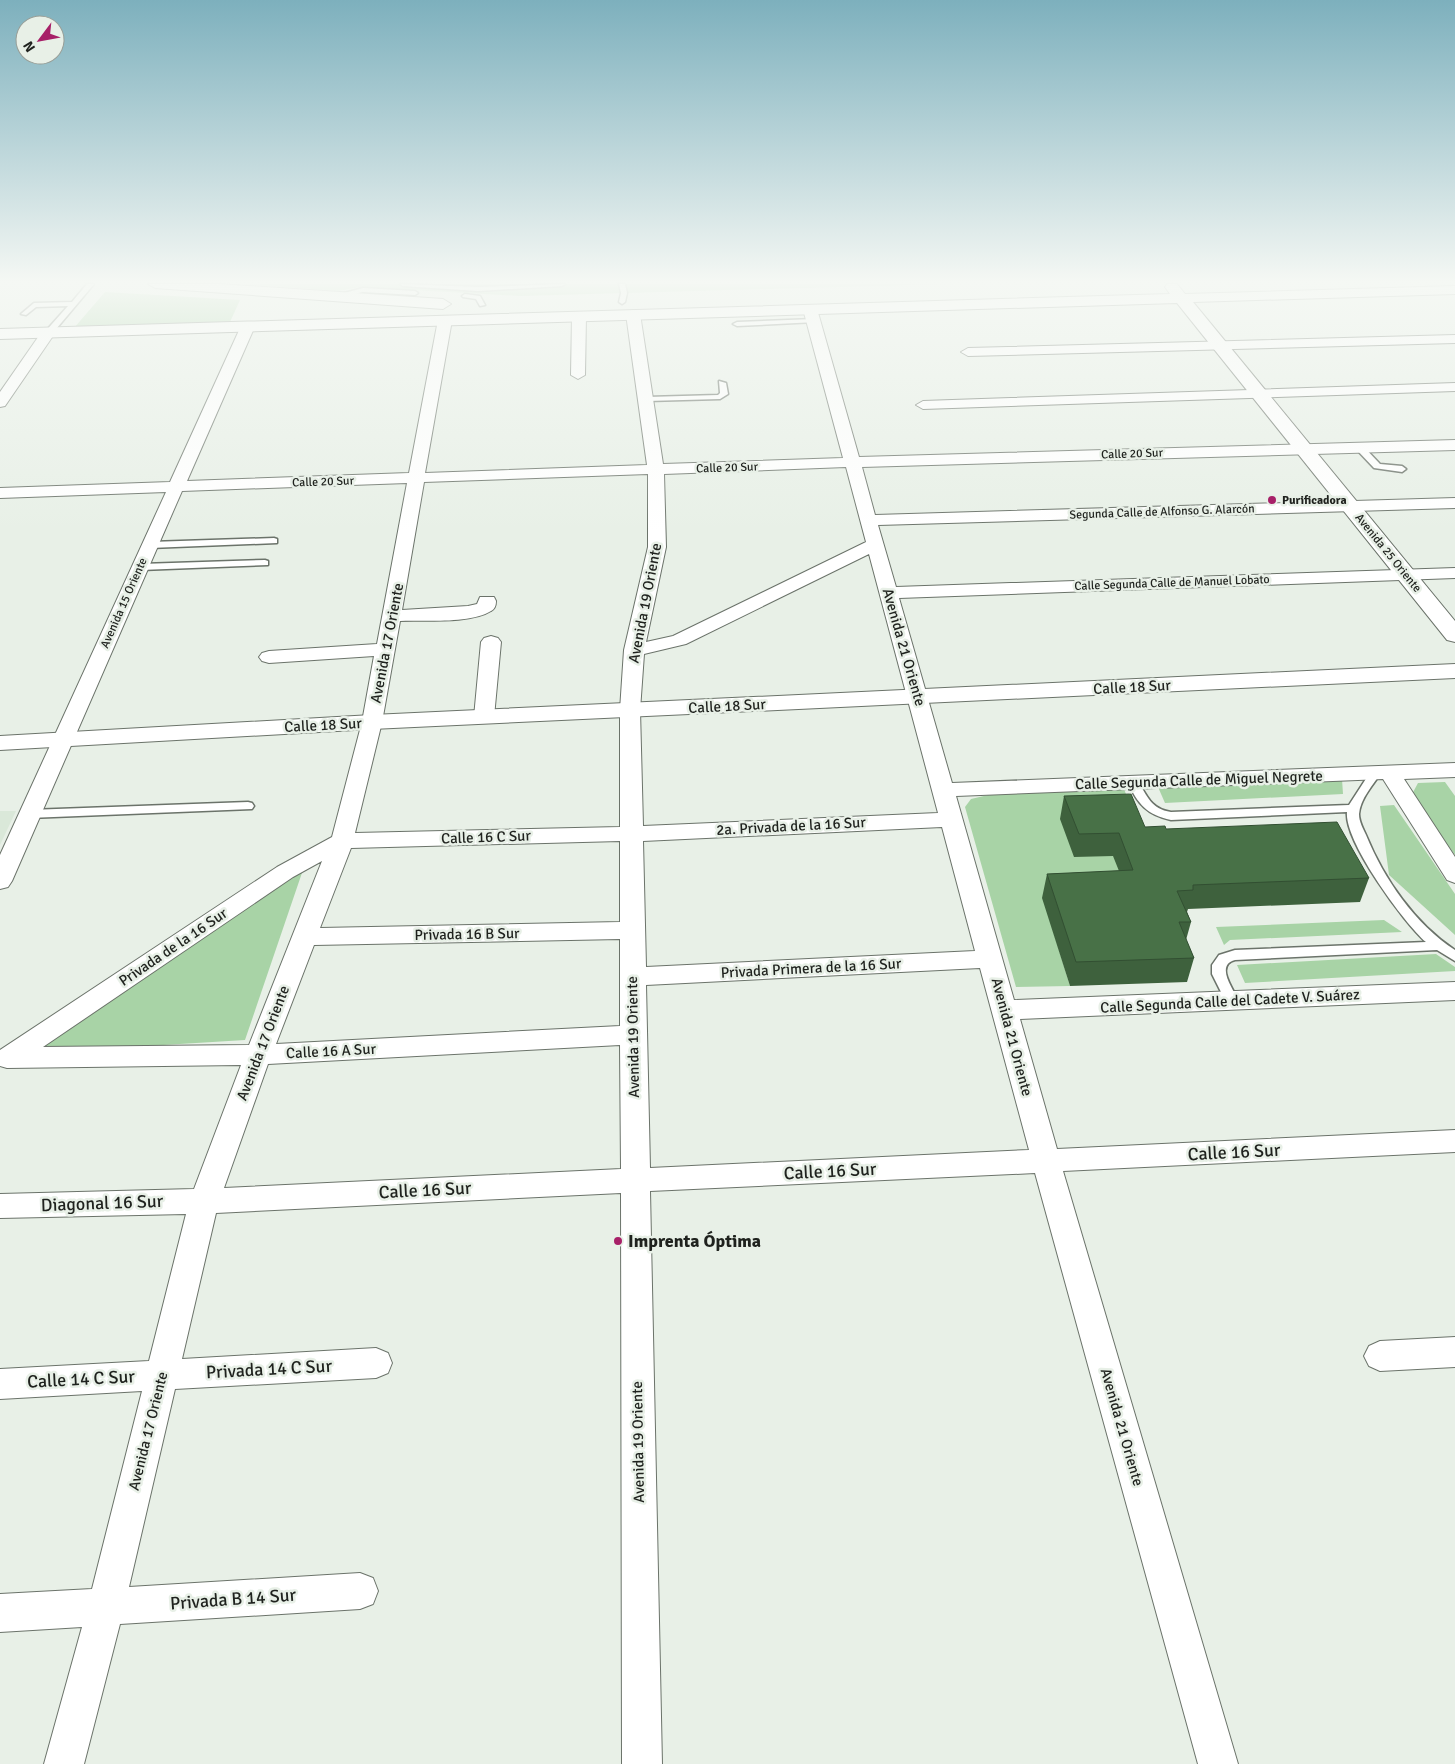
<svg xmlns="http://www.w3.org/2000/svg" width="1455" height="1764" font-family="Signika,sans-serif">
	<style>
		.built { fill: #dae8d9 }
		.green { fill: #a8d3a6 }
		.lines { fill: none; stroke-linecap: round; stroke-linejoin: round }
		.service-casing { stroke: #6b736a; stroke-width: 3 }
		.minor-casing { stroke: #6b736a; stroke-width: 2 }
		.tertiary-casing { stroke: #6b736a; stroke-width: 2 }
		.secondary-casing { stroke: #6b736a; stroke-width: 2 }
		.service { fill: #fff; fill-rule: evenodd }
		.minor { fill: #fff; fill-rule: evenodd }
		.tertiary { fill: #fff; fill-rule: evenodd }
		.secondary { fill: #fff; fill-rule: evenodd }
		.wall { fill: #3e613d }
		.building { fill: #487147; stroke: #324f32 }
		.poi-dot { fill: #a72068; stroke: #e8f0e7; stroke-width: 2 }
		.labels { text-anchor: middle; dominant-baseline: central; stroke-width: 5; stroke-linejoin: round; paint-order: stroke }
		.far-street-label { font-size: 12px; fill: #1f221e; stroke: #e8f0e7 }
		.far-poi-label { font-size: 12px; font-weight: bold; fill: #1f221e; stroke: #e8f0e7; text-anchor: start }
		.street-label { font-size: 15px; fill: #1f221e; stroke: #e8f0e7 }
		.near-street-label { font-size: 18px; fill: #1f221e; stroke: #e8f0e7 }
		.near-poi-label { font-size: 18px; font-weight: bold; fill: #1f221e; stroke: #e8f0e7; text-anchor: start }
	</style>
	<rect width="100%" height="100%" fill="#e8f0e7"/>
	<path class="built" d="M0 811H16L0 845Z"/>
	<path class="green" d="M247 284H943L521 296 359 287 338 291Z
		M105 292 240 300 230 322 74 328Z
		M1342 779 1343 794 1165 803 1158 787Z
		M1445 782 1455 796V855L1411 796 1418 783Z
		M1124 789 1135 817 1128 856 1125 888 1043 898 1070 986 1016 987 965 807 971 799 1001 792Z
		M1394 805 1455 894V935L1389 875 1380 806Z
		M305 864 245 1040 33 1053Z
		M1384 920 1402 932 1230 940 1224 945 1216 927Z
		M1436 954 1455 967V971L1245 983 1237 965Z"/>
	<g class="lines">
		<g class="service-casing">
			<path id="service" d="M87 284H94L51 335 44 333 68 306 36 307 26 315 21 314 34 303 72 302Z
				M400 284 478 287 565 284 562 286 478 291 403 286Z
				M619 284H625L627 293 625 302 622 304 619 302 621 293Z
				M363 288 415 291 418 293 415 295 363 292 336 298 333 296Z
				M465 294 480 296 485 305 480 306 476 299 463 297 462 296Z
				M814 319 816 320V322L737 326 733 324 737 322Z
				M719 381 726 383 728 394 720 399 647 401 643 399 647 397 718 395 720 393Z
				M1356 445H1362L1380 464 1402 466 1406 469 1402 472 1374 468 1356 449Z
				M274 538 277 539V543L150 548 145 545 150 542Z
				M265 560 268 561V565L141 570 136 567 141 564Z
				M1375 770 1381 773C1373 785 1360 799 1359 814 1359 822 1363 828 1366 835 1384 879 1415 924 1455 950V961L1437 950 1235 960C1215 965 1233 989 1239 1001L1237 1004H1227L1212 974V965L1219 955 1235 950 1426 942C1404 923 1344 841 1347 812L1171 820C1147 815 1138 804 1128 783L1130 781H1138C1147 796 1151 809 1171 812L1349 805 1371 771Z
				M248 802 252 803 254 806 252 809 29 818 23 814 29 810Z"/>
		</g>
		<g class="minor-casing">
			<path id="minor" d="M810 305 817 309 859 457 1455 440V450L862 467 875 515 1455 498V508L878 525 896 587 1455 568V578L899 598 952 783 1455 763V777L1404 779 1455 857V883L1447 880 1383 779 956 796 1014 1000 1455 982V1000L1020 1019 1057 1149 1455 1130V1152L1063 1171 1238 1764H1198L1035 1173 650 1191 662 1764H622L621 1193 216 1213 182 1359 376 1348 388 1353 392 1363 388 1373 376 1378 175 1389 129 1587 360 1573 373 1578 378 1591 373 1604 360 1609 120 1624 84 1764H44L82 1627 0 1632V1594L92 1589 142 1391 0 1399V1369L149 1361 186 1214 0 1218V1194L194 1189 241 1065 7 1068 0 1066V1050L277 867 332 837 362 722 374 656 269 663 262 661 259 657 262 653 269 651 377 644 407 483 182 491 12 881 8 887 0 889V855L166 492 0 498V488L170 482 241 326 248 322 255 326 187 481 409 473 438 320 445 316 452 320 425 473 647 465 626 314 633 310 640 314 663 464 843 458 803 309ZM846 467 866 542 673 636 646 642 666 547 664 474ZM648 474V547L624 650 620 710V827L355 833 382 722 400 621C424 620 471 624 491 611 495 609 496 605 496 601L494 597H480L477 604 468 606 402 610 424 482ZM869 554 938 813 643 826 640 710 644 654 686 644ZM942 827 975 951 646 967 643 841ZM620 841V922L320 928 351 848ZM322 861 249 1045 43 1047 293 877ZM620 939V1026L276 1044 314 945ZM980 968 1029 1150 650 1168 646 985ZM620 1045 621 1169 224 1188 268 1064Z
				M579 312 586 316 585 375 578 379 571 375 572 316Z
				M48 329 55 333 5 406 0 407V392L43 330Z
				M1455 335V343L968 356 961 352 968 348Z
				M1455 383V391L923 409 916 405 923 401Z
				M491 636 498 638 501 642 494 717 491 721 484 723 477 721 474 717 481 642 484 638Z
				M1455 1337V1367L1380 1371 1369 1366 1364 1356 1369 1346 1380 1341Z"/>
		</g>
		<g class="tertiary-casing">
			<path id="tertiary" d="M1455 664V678L372 729 0 750V736L372 715Z"/>
		</g>
		<g class="secondary-casing">
			<path id="secondary" d="M148 284H219L443 299 451 304 443 309 155 288Z
				M1167 284H1177L1185 294 1455 286V294L1193 302 1455 621V642L1447 640 1177 303 0 339V329L1170 294 1165 287Z"/>
		</g>
		<use href="#service" class="service"/>
		<use href="#minor" class="minor"/>
		<use href="#tertiary" class="tertiary"/>
		<use href="#secondary" class="secondary"/>
	</g>
	<path class="wall" d="M1064 796 1145 827 1166 829 1369 878 1360 902 1188 909 1187 912 1191 922 1186 940 1194 958 1187 982 1070 986 1042 898 1047 874 1119 871 1113 856 1074 857 1060 819Z"/>
	<path class="building" d="M1131 794 1145 827 1165 826 1166 829 1337 822 1369 878 1193 885V890L1177 891 1191 922H1179L1194 958 1076 962 1047 874 1133 870 1119 833 1079 834 1064 796Z"/>
	<linearGradient id="sky" x2="0" y2="1"><stop stop-color="#7db0bd"/><stop offset="0.53" stop-color="#f5f8f4"/><stop offset="1" stop-color="#f5f8f4" stop-opacity="0"/></linearGradient>
	<rect width="1455" height="531" fill="url(#sky)"/>
	<g class="poi-dot">
		<circle cx="1272" cy="500" r="5"/>
		<circle cx="618" cy="1241" r="5"/>
	</g>
	<g class="labels">
		<g class="far-street-label">
			<text transform="translate(1132 454) rotate(-2)">Calle 20 Sur</text>
			<text transform="translate(727 468) rotate(-2)">Calle 20 Sur</text>
			<text transform="translate(323 482) rotate(-2)">Calle 20 Sur</text>
			<text transform="translate(1162 512) rotate(-2)">Segunda Calle de Alfonso G. Alarcón</text>
			<text transform="translate(1388 553) rotate(51)">Avenida 25 Oriente</text>
			<text transform="translate(1172 583) rotate(-2)">Calle Segunda Calle de Manuel Lobato</text>
			<text transform="translate(124 603) rotate(-66)">Avenida 15 Oriente</text>
		</g>
		<g class="far-poi-label">
			<text x="1282" y="500">Purificadora</text>
		</g>
		<g class="street-label">
			<text transform="translate(645 603) rotate(-79)">Avenida 19 Oriente</text>
			<text transform="translate(387 643) rotate(-79)">Avenida 17 Oriente</text>
			<text transform="translate(904 647) rotate(74)">Avenida 21 Oriente</text>
			<text transform="translate(1132 687) rotate(-3)">Calle 18 Sur</text>
			<text transform="translate(727 706) rotate(-3)">Calle 18 Sur</text>
			<text transform="translate(323 725) rotate(-3)">Calle 18 Sur</text>
			<text transform="translate(1199 780) rotate(-2)">Calle Segunda Calle de Miguel Negrete</text>
			<text transform="translate(791 826) rotate(-3)">2a. Privada de la 16 Sur</text>
			<text transform="translate(486 837) rotate(-2)">Calle 16 C Sur</text>
			<text transform="translate(467 934) rotate(-1)">Privada 16 B Sur</text>
			<text transform="translate(173 947) rotate(-34)">Privada de la 16 Sur</text>
			<text transform="translate(811 968) rotate(-3)">Privada Primera de la 16 Sur</text>
			<text transform="translate(1230 1001) rotate(-3)">Calle Segunda Calle del Cadete V. Suárez</text>
			<text transform="translate(633 1037) rotate(-91)">Avenida 19 Oriente</text>
			<text transform="translate(1012 1037) rotate(75)">Avenida 21 Oriente</text>
			<text transform="translate(263 1043) rotate(-69)">Avenida 17 Oriente</text>
			<text transform="translate(331 1051) rotate(-3)">Calle 16 A Sur</text>
			<text transform="translate(1122 1427) rotate(74)">Avenida 21 Oriente</text>
			<text transform="translate(148 1431) rotate(-76)">Avenida 17 Oriente</text>
			<text transform="translate(638 1442) rotate(-91)">Avenida 19 Oriente</text>
		</g>
		<g class="near-street-label">
			<text transform="translate(1234 1152) rotate(-3)">Calle 16 Sur</text>
			<text transform="translate(830 1171) rotate(-3)">Calle 16 Sur</text>
			<text transform="translate(425 1190) rotate(-3)">Calle 16 Sur</text>
			<text transform="translate(102 1203) rotate(-2)">Diagonal 16 Sur</text>
			<text transform="translate(269 1369) rotate(-3)">Privada 14 C Sur</text>
			<text transform="translate(81 1379) rotate(-3)">Calle 14 C Sur</text>
			<text transform="translate(233 1599) rotate(-4)">Privada B 14 Sur</text>
		</g>
		<g class="near-poi-label">
			<text x="628" y="1241">Imprenta Óptima</text>
		</g>
	</g>
	<g transform="translate(40 40) rotate(238)"><circle r="24" fill="#e8f0e7" stroke="#989e97"/>
	<path d="M0-4L9 19L0 12L-9 19Z" fill="#a72068"/>
	<text y="-8" font-size="14" font-weight="bold" text-anchor="middle" fill="#1f221e">N</text>
	</g>
</svg>
